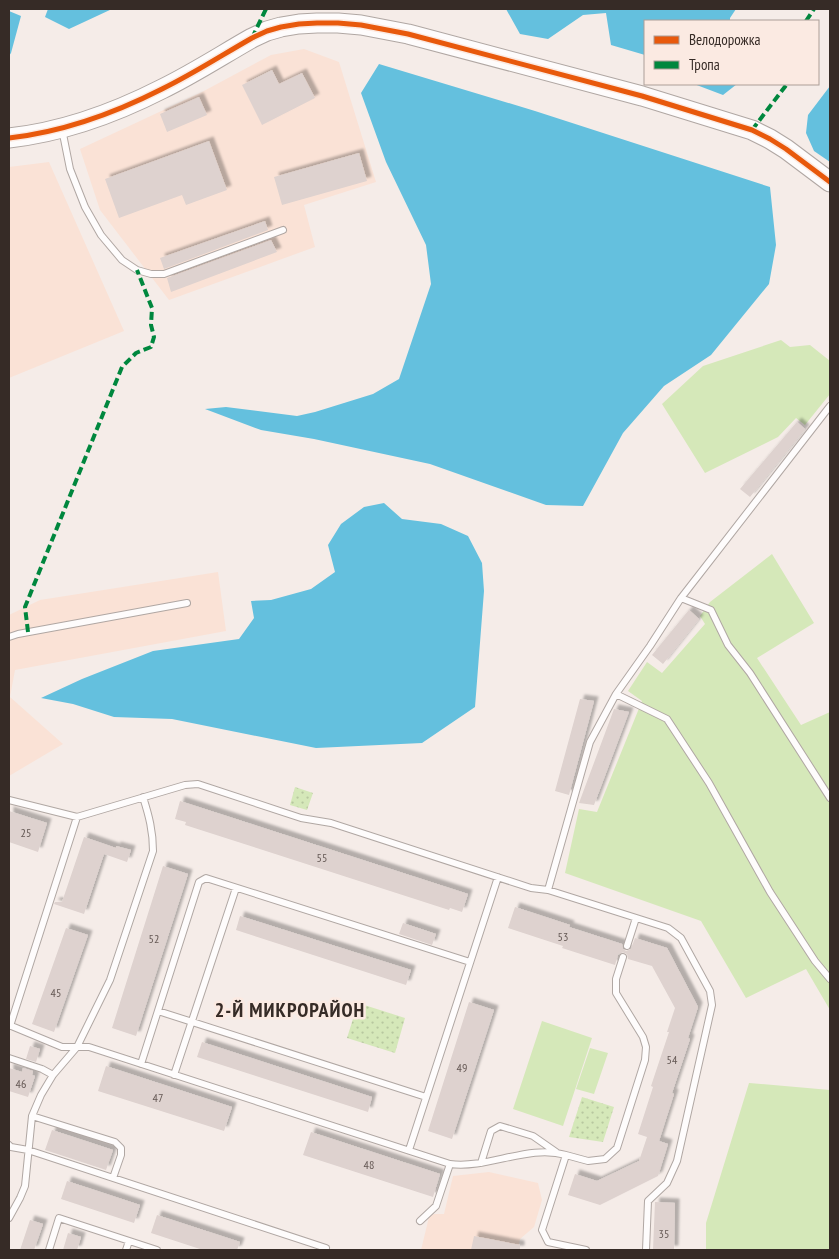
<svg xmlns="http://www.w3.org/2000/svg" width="839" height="1259" font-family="'PT Sans Narrow',sans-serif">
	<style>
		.built { fill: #fae2d6 }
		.park { fill: url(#park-dots) }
		.garden { fill: #d5e8b9 }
		.water { fill: #64c0de }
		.building { fill: #ded2cf; filter: url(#shadow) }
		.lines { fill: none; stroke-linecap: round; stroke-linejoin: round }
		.lane-casing { stroke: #b0a7a3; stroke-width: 8 }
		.secondary-casing { stroke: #b0a7a3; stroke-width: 21 }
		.lane { stroke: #fefcfc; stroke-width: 6 }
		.secondary { stroke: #fefcfc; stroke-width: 19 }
		.quiet { stroke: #00873e; stroke-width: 4; stroke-dasharray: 8 4; stroke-linecap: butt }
		.cycleway-casing { stroke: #fbeae2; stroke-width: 8 }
		.cycleway { stroke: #e8590c; stroke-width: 5 }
		.labels { text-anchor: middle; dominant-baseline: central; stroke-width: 5; stroke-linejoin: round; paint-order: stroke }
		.number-label { font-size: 12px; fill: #645854 }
		.district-label { font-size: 20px; font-weight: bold; letter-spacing: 1px; fill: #362b26; stroke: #fbeae2 }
	</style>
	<defs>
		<pattern id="park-dots" width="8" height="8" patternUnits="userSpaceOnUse" patternTransform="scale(1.25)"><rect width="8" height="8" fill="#d5e8b9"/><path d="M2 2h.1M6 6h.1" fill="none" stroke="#b7c79f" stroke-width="1.8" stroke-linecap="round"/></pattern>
		<filter id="shadow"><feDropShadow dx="4.5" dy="-4.5" stdDeviation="1" flood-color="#0004"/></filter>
	</defs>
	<rect width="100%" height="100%" fill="#f5ece8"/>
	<path class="built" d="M304 49 339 62 376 182 304 205 315 247 169 300 100 210 80 149 202 92 271 55Z
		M49 162 124 331 9 378V167Z
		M218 572 226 631 15 670 10 697 63 744 9 776V615L40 600Z
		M489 1172 538 1183 542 1200 534 1227 520 1239 518 1250H421L429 1217 434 1214H444L453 1176Z"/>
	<path class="park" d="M295 787 313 793 307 810 290 805Z
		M358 1003 405 1018 395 1053 347 1038Z
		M582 1097 614 1107 603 1142 569 1137Z"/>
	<path class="garden" d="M781 340 790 347 810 345 830 361V394L805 425 796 418 778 437 705 473 662 404 703 366Z
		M772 554 814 623 757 658 801 725 830 712V1010L806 969 746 998 701 921 565 873 579 809 597 812 642 701 628 691 647 662 662 673 705 624 700 616 710 602Z
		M542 1021 592 1038 563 1126 513 1109Z
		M590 1048 608 1053 594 1094 576 1089Z
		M749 1083 830 1090V1250H706V1223Z"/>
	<path class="water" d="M48 9H112L69 29 45 17Z
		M506 9H736L730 18V21H645V55L611 45 606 13 583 15 548 39 520 34Z
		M9 11 21 16 11 53 9 56Z
		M379 64 535 111 770 187 776 245 769 284 711 355 664 386 623 433 583 506 546 505 430 464 314 439 261 430 205 409 226 407 297 416 315 412 373 394 399 379 431 284 426 245 386 162 361 93Z
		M694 84H737L723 95Z
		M830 86V162L814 151 806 133 808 115Z
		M384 503 402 519 441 524 468 536 482 563 484 591 475 707 422 743 316 748 172 719 114 717 73 704 41 698 82 679 153 651 239 639 254 618 251 601 271 600 311 589 335 572 328 545 341 524 364 507Z"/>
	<path class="building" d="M272 70 279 84 302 73 315 98 262 125 242 85Z
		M199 97 207 115 167 132 160 114Z
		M209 141 227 190 186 205 182 195 119 218 105 179Z
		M359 153 367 181 282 205 274 177Z
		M265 221 268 230 164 269 160 258Z
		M271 240 277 252 171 292 167 278Z
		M797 422 805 429 750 497 740 489Z
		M689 610 699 619 663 664 652 655Z
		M580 699 594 701 569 795 555 791Z
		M614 709 629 712 594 805 579 803Z
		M180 801 468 894 462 912 450 908 449 910 185 825 186 822 175 819Z
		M9 811 47 823 38 852 9 842Z
		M84 837 116 848V846L131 850 127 862 104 854 84 914 54 904 55 902H62Z
		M163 866 188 874 136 1036 112 1028Z
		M515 907 570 925 569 927 622 944 623 949 626 951 631 949 635 938 667 948 698 1007 688 1038 690 1039 672 1093 674 1094 659 1141 668 1144 658 1176 600 1205 568 1195 575 1174 597 1181 639 1161 647 1137 638 1134 653 1087 651 1086 669 1032H667L675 1008 652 966 628 959 627 954 622 952 618 955 615 965 562 948 563 946 508 928Z
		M240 916 411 970 406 985 236 930Z
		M403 923 436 934 432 945 399 934Z
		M66 928 88 935 54 1032 32 1024Z
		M469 1002 494 1010 452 1139 428 1131Z
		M202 1042 372 1097 368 1112 197 1057Z
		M30 1046 40 1049 36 1062 26 1059Z
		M106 1066 232 1107 224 1131 98 1091Z
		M9 1068 22 1072 23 1068 33 1071 32 1075 35 1076 28 1097 9 1091Z
		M52 1130 113 1150 106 1170 45 1150Z
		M311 1132 440 1174 433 1197 303 1155Z
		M67 1181 140 1205 134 1223 61 1199Z
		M655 1202 675 1203 674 1250H653Z
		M157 1215 240 1242 237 1250H203L151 1233Z
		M30 1220 43 1224 41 1230 34 1250H20Z
		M68 1233 81 1237 77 1250H63Z
		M474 1236 520 1245V1250H471Z"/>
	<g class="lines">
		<g class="lane-casing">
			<path id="lane" d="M62 129 70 169 85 207 101 235 122 260 137 270 151 274H164L283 230
				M681 598 711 610 728 645 750 673 830 798
				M9 637 18 634 187 603
				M616 694 667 719 709 783 770 892 815 961 830 979
				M9 800 77 817 185 785 198 784 301 818 331 823 531 888 548 890 668 928 681 938 710 991 712 1005 677 1161 667 1183 648 1201 646 1250
				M548 890 590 742 616 694 650 646 681 598 830 406
				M627 946 636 918
				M158 1011 426 1097
				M9 1025 62 1047H89L450 1164C489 1169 528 1144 566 1155L542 1230 548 1242 586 1250
				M10 1026 77 817
				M9 1058 42 1069 53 1075
				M141 1064 199 882 206 878 470 962
				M174 1075 236 888
				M32 1116 115 1142 121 1148V1155L113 1178
				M9 1145 11 1147 28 1150 326 1248
				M409 1150 498 877
				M566 1155 588 1161 605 1159 617 1148 645 1060 646 1047 643 1037 616 993V979L623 957
				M481 1163 491 1131 500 1126 533 1136 556 1152
				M9 1218 20 1198 25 1186 32 1116 41 1095 53 1075 77 1047 110 980 153 851C153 831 149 816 143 797
				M420 1221 436 1206 450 1164
				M49 1250 59 1218 157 1250
				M126 1250 129 1241"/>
		</g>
		<g class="secondary-casing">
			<path id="secondary" d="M9 138C63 132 113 114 162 89 193 74 222 55 252 38L267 31 281 27 299 24 317 23H338L361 25 408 34 642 96 752 130 770 139 786 149 830 182"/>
		</g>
		<use href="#lane" class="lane"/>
		<use href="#secondary" class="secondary"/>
		<path class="quiet" d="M806 21 814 9
			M252 38 266 9
			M752 130 787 84
			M28 632 25 607 122 367 136 353 151 347 154 337 151 325 152 308 137 270"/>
		<g class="cycleway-casing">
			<path id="cycleway" d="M9 138C63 132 113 114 162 89 193 74 222 55 252 38L267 31 281 27 299 24 317 23H338L361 25 408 34 642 96 752 130 770 139 786 149 830 182"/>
		</g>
		<use href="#cycleway" class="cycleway"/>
	</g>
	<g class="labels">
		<g class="number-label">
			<text x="26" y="832">25</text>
			<text x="322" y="857">55</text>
			<text x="563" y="936">53</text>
			<text x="154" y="938">52</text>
			<text x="56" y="992">45</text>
			<text x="672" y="1059">54</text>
			<text x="462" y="1067">49</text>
			<text x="21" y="1083">46</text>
			<text x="158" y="1097">47</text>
			<text x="369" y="1164">48</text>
			<text x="664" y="1233">35</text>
		</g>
		<g class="district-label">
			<text x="290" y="1010">2-Й МИКРОРАЙОН</text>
		</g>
	</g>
	<rect width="839" height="1259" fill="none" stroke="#362b26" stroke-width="20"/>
	<rect x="644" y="20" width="175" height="65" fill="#fbeae2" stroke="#ac9e97"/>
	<rect x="654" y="36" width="25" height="8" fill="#e8590c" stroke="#ac9e97"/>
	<text x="689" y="45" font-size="15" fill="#362b26">Велодорожка</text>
	<rect x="654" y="61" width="25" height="8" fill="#00873e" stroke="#ac9e97"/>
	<text x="689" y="70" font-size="15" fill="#362b26">Тропа</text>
</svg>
